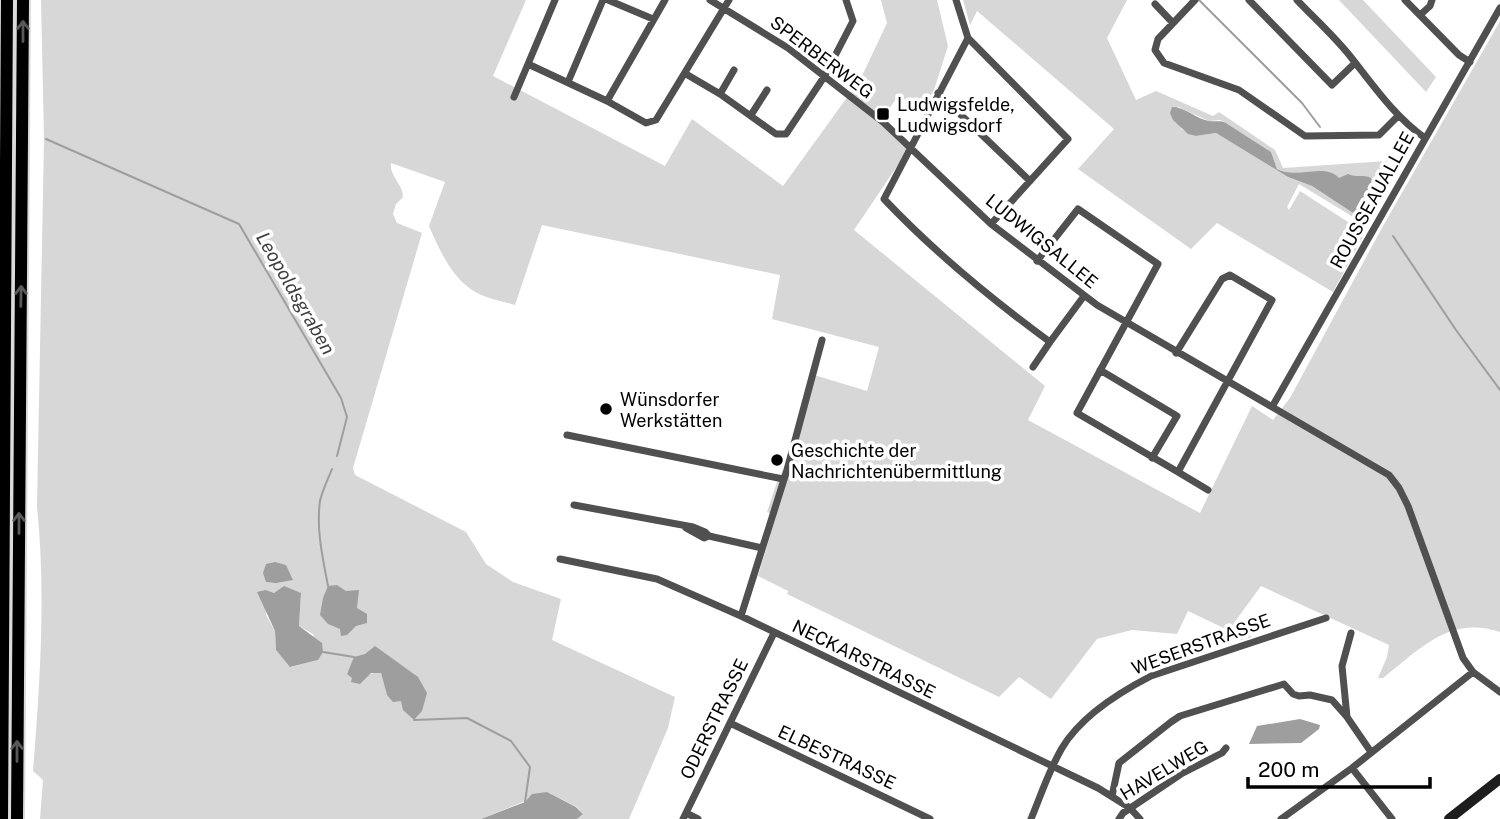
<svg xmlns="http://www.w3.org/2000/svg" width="1500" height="819" font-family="'Public Sans',sans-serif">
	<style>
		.green { fill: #d7d7d7; fill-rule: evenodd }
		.water { fill: #9e9e9e }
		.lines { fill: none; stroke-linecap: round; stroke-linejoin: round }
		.stream { stroke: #9e9e9e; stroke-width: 2 }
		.motorway-casing { stroke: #dbdbdb; stroke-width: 16 }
		.minor { stroke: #505050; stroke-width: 7 }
		.secondary { stroke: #1d1d1d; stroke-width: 10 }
		.motorway { stroke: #000; stroke-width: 12 }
		.oneway { stroke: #595959 }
		.poi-dot { fill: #000; stroke: #fff; stroke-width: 2.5 }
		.labels { text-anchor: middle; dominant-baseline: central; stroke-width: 7; stroke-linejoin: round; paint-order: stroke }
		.street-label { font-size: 18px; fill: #000; stroke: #fff }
		.poi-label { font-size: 18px; fill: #000; stroke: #fff; text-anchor: start }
		.water-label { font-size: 19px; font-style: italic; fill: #3f3f3f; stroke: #fff }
	</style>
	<rect width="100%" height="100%" fill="#fff"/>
	<path class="green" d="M41 0H526L493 76 665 166 692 119 783 186 861 78 887 23 881 0H937L948 46 934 90 924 108 898 96 880 122 910 147 854 230 1045 386 1028 420 1200 513 1252 406 1273 420 1290 398 1383 226 1500 21V632C1449 615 1420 649 1383 678H1378L1387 657 1389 645 1261 586 1234 623 1252 637 1238 641 1230 631 1188 611 1177 634 1132 630 1097 639 1051 699 1019 677 999 697 787 594 788 591 758 576 776 516 767 512 777 482 795 444 814 375 867 391 879 347 772 319 780 275 542 225 515 305C501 301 484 298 472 290 451 276 439 249 429 226L445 182 391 163C389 176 403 184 403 197L396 204 393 214 397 223 422 233 353 468 355 475 466 532 486 564 513 582 561 599 552 640 675 697 668 728 629 819H577L583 814 577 807 547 792 481 819H40L43 780 33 771C40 682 46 595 37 506L44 139ZM266 590 274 593H301L299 626 313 634 318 660 291 667 276 650 275 631 266 615ZM375 647 394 661 387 694 381 673C371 672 363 677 353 678L347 673Z
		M963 0H1127L1107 38 1136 100 1156 91 1213 116 1219 112 1275 150 1283 168 1387 161 1376 189 1358 220 1299 184 1287 207 1289 210 1300 191 1365 233 1333 292 1217 223 1191 249 1078 169 1114 129 977 11 970 25ZM1178 107 1209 121 1220 120 1226 123 1271 152 1277 169 1286 174 1318 171 1339 178 1363 176 1371 189 1357 212 1353 213 1312 186 1288 177 1216 133 1196 136 1181 129Z
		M1339 0H1363L1436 77 1426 92Z"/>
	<path class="water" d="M1172 107C1186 107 1196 119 1209 121 1216 122 1220 120 1226 123L1271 152 1277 169C1296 180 1324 162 1339 178L1348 174C1356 178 1363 174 1371 178L1373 182 1357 212 1353 213 1312 186 1288 177 1216 133 1196 136 1188 134 1173 120 1170 113Z
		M275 562 286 565 293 580 276 583 266 582 263 573 266 564Z
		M337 585 346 591 359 590 357 608 367 614V623L356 626 347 635 341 636 340 629 328 624 320 615 323 598 328 586Z
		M284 586 301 593 299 626 322 643 323 652 318 660 290 667 276 650 275 631 257 592 266 590 274 593Z
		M375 646 418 677 427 693 422 711 414 720 403 710 401 701 393 702 387 695 381 673H371L360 684 351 682 352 678 347 674 354 657 365 654Z
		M1300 719 1320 725 1319 729 1301 743 1249 744 1257 726Z
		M547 792 576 807 583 814 577 819H481L525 802 532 794Z"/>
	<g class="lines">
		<path class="stream" d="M1199 0 1302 103 1320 127
			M46 139 239 224 341 398 347 417 337 456
			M1393 236 1456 330 1500 390
			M328 586C323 559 316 530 320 501 322 491 328 479 332 469
			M323 652 354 657
			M414 720 467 718 511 741 530 767 525 802"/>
		<g class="motorway-casing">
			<path id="motorway" d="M2 819 7 0
				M17 819 23 0"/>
		</g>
		<path class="minor" d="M555 0 528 64 607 101 646 123 656 120 729 0
			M608 0 653 19
			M710 0 788 48 883 122 991 224 1097 305 1389 475 1399 488 1408 506 1463 658 1473 672 1500 692
			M956 0 968 38 1068 139 991 224
			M1195 0 1158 39 1155 50 1164 63 1239 90 1305 136 1379 135 1398 116
			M1249 0 1332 85 1355 63
			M1297 0C1314 18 1334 36 1350 56 1373 85 1394 116 1425 138
			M1405 0 1459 55 1470 62
			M1155 4 1173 23
			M1420 15 1430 6 1432 0
			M968 38 884 199C935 253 990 298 1050 342L1084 296
			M686 74 720 94 776 134H786L824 77 853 21 846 0
			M568 82 603 0
			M938 93 1030 181
			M720 94 734 70
			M514 97 528 64
			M607 101 665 0
			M751 115 767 90
			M1037 261 1078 209 1158 264 1077 413 1178 472 1272 300 1230 275 1222 279 1176 353
			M1033 367 1050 342
			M1100 370 1177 416 1152 458
			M1272 407 1500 8
			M567 435 783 479
			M1178 472 1208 490
			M574 505 693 527 705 532 709 536
			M686 528 704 538 709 536 762 548
			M560 559 657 579 741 616 1098 788 1130 808 1140 819
			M741 616 787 470 822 340
			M1351 633 1342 666 1347 717 1371 752
			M730 723 930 819
			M1352 768 1392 819
			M1112 796 1119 763 1171 722 1180 716 1284 684 1293 694 1299 696 1310 695 1332 700 1347 717
			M686 813 698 819
			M683 819 774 633
			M1031 819C1041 795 1049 770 1062 748 1081 716 1118 693 1151 676L1326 618
			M1119 819 1123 813 1181 774 1222 753 1226 748
			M1281 819 1352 768 1473 672"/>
		<path class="secondary" d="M1449 819 1500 779"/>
		<use href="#motorway" class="motorway"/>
	</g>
	<defs><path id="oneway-shaft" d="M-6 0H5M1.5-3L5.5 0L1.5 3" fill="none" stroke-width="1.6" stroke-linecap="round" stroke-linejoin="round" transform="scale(1.75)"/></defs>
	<g class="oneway">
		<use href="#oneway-shaft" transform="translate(23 31) rotate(-90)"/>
		<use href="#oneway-shaft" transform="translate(21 296) rotate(-89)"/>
		<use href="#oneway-shaft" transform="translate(19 523) rotate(-90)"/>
		<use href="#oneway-shaft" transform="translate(17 751) rotate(-90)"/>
	</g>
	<g class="poi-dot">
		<rect x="876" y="107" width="14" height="14" rx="3.5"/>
		<circle cx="606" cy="409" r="7"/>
		<circle cx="777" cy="460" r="7"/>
	</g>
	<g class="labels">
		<g class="street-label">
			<text transform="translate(822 57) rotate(37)">SPERBERWEG</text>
			<text transform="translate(1372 200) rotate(-61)">ROUSSEAUALLEE</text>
			<text transform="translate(1042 241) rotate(39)">LUDWIGSALLEE</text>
			<text transform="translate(1201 644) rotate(-20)">WESERSTRASSE</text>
			<text transform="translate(864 659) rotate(26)">NECKARSTRASSE</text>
			<text transform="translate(714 719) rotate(-64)">ODERSTRASSE</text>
			<text transform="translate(837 757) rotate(25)">ELBESTRASSE</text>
			<text transform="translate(1164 770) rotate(-31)">HAVELWEG</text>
		</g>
		<g class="poi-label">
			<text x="897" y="104">Ludwigsfelde,<tspan x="897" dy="21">Ludwigsdorf</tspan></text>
			<text x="620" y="399">Wünsdorfer<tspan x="620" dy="21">Werkstätten</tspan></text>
			<text x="791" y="450">Geschichte der<tspan x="791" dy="21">Nachrichtenübermittlung</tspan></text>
		</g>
		<g class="water-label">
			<text transform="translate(296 293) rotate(60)">Leopoldsgraben</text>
		</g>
	</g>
	<path d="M1248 777v10h182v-10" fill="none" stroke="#000000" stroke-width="3.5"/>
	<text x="1258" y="777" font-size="21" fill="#000000" stroke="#ffffff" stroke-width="5" paint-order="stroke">200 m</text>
</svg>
